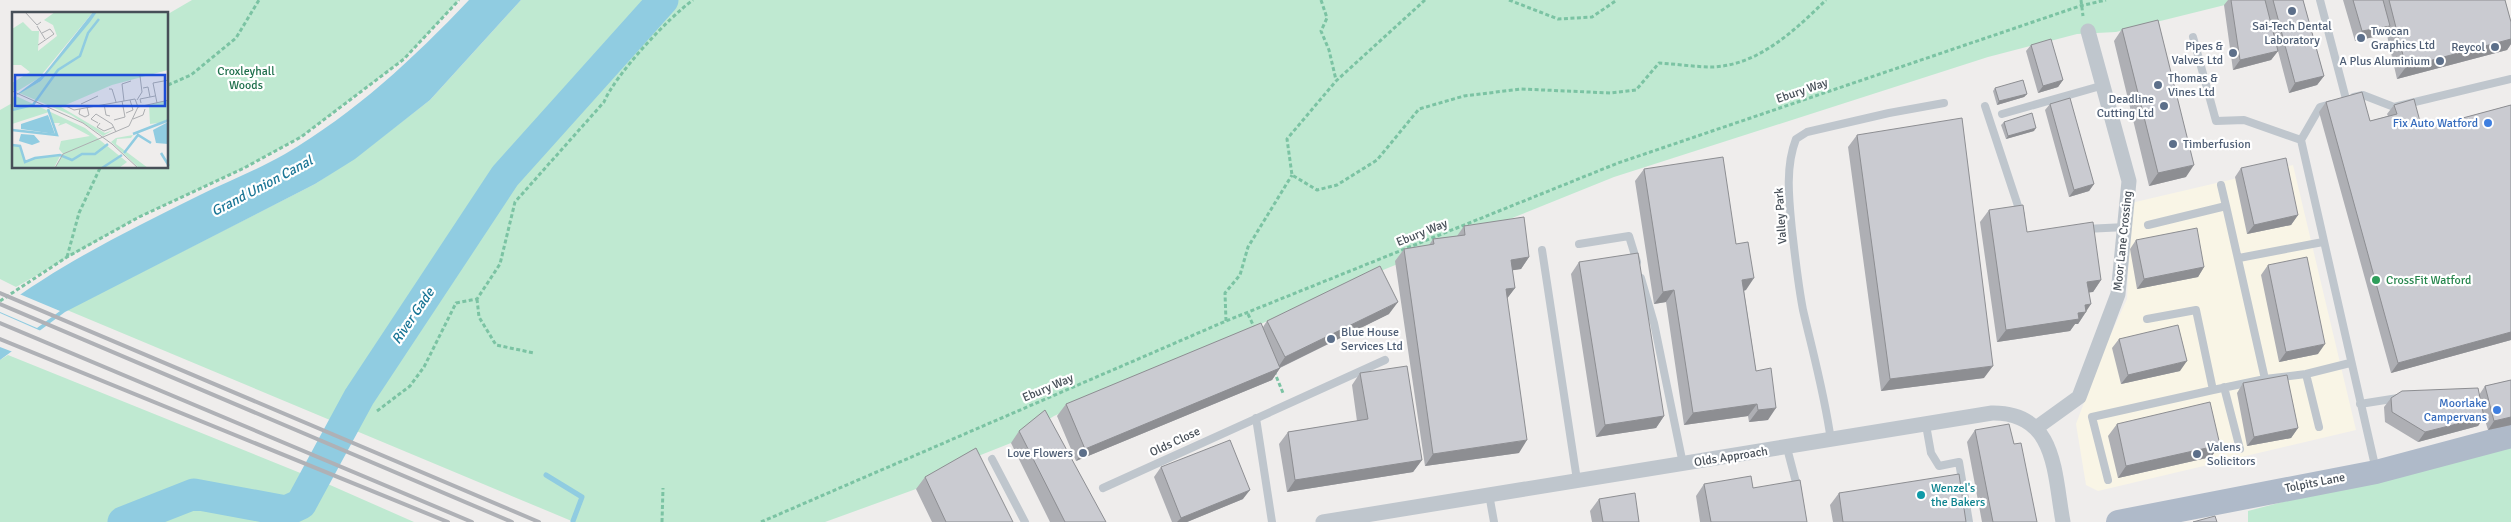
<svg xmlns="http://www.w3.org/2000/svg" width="2511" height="522" font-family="Signika,sans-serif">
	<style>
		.commercial { fill: #f9f5e6 }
		.green { fill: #bfe9d1 }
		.water { fill: #90cce1 }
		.pier { fill: #efedec }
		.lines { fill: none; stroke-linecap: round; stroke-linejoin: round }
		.stream { stroke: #90cce1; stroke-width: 5 }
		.river { stroke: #90cce1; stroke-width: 31 }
		.path { stroke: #7bc3a3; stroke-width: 3; stroke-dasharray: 4 2.5; stroke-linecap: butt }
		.lane { stroke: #bfc6cd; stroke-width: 8 }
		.street { stroke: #bfc6cd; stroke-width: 15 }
		.primary { stroke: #afbac9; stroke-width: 24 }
		.rail { stroke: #afb1b6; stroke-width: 4 }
		.wall { fill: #aeafb4 }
		.shaded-wall { fill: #8d8e92 }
		.building { fill: #cacbd1; stroke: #8d8e92 }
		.service-dot { fill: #5c6f8a; stroke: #fff; stroke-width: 2 }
		.shop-dot { fill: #3f7fe0; stroke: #fff; stroke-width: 2 }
		.leisure-dot { fill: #2e9e5b; stroke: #fff; stroke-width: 2 }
		.culture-dot { fill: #0f9aa8; stroke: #fff; stroke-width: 2 }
		.labels { text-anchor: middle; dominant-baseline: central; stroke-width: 4.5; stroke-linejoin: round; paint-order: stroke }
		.service-label { font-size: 12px; fill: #4e5e75; stroke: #fff; text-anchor: start }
		.park-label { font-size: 12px; fill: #20704d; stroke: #fff }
		.street-label { font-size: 12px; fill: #474f58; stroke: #fff }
		.shop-label { font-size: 12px; fill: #366cbe; stroke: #fff; text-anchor: end }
		.leisure-label { font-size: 12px; fill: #27864d; stroke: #fff; text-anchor: start }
		.culture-label { font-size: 12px; fill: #0d838f; stroke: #fff; text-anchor: start }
		.water-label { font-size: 14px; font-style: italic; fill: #1b7696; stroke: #fff }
		.inset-river { fill: none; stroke: #90cce1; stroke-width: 2.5 }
		.inset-road { fill: none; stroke: #acaeb1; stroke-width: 1 }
		.view { fill: #1d4ed8; fill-opacity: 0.15; stroke: #1d4ed8; stroke-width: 2.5 }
		.inset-edge { fill: none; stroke: #474f58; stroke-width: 2.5 }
	</style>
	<rect width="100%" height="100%" fill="#efedec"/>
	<path class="commercial" d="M2293 165 2356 430 2098 491 2086 485 2076 424 2104 349 2127 299 2131 203Z"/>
	<path class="green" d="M192 0H459L404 59 301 137 244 168 139 217 16 287 0 279V110L14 102V168H168V14Z
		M521 0H2245L2116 32 2077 34 1988 57 1614 177 1373 274 1054 416 1011 443 968 460 916 489 825 522H574L67 310 315 184 359 155 430 100Z
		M8 355 330 485 414 522H0V360Z
		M2511 442V522H2248V511Z"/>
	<path class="water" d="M469 0H521L430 100 355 159 315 184 65 312 0 360V309C62 263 131 229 200 195 228 181 257 170 285 154 355 113 413 59 469 0Z"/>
	<path class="pier" d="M17 293 60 311 37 328 0 312V306Z
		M0 313 41 331 13 352 0 347Z"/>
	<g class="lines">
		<path class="stream" d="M546 475 582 497 573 521"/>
		<path class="river" d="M123 522 194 494 286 511 301 504 359 397 505 176 663 0"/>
		<path class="path" d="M1321 0 1327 18 1321 31 1329 50 1336 80
			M1425 0 1336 81 1287 139 1292 175 1317 190 1337 185 1377 160 1419 109 1464 96 1521 89 1611 93 1636 90 1659 63C1676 64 1695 67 1713 67 1759 65 1795 30 1826 0
			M1509 0 1558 19 1592 17 1617 0
			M2081 0 2083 16
			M168 85 191 75 236 38 259 0
			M67 257 79 213 100 168
			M477 299 479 317 496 345 534 353
			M0 301 67 257 139 217 244 168 301 137 404 59 459 0
			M1248 314 1255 329
			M1226 321 1225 293 1240 275 1248 247 1292 175
			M1274 371 1283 393
			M377 411 410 386 424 367 456 303 477 299 500 264 515 202 604 102C615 75 669 17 693 0
			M662 522 663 488
			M761 522 1226 321 1618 163 2080 6 2106 0"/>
		<path class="lane" d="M2320 0 2346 99
			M2193 37 2216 121 2244 120 2301 140
			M2354 97 2363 95 2394 107 2511 79
			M2331 104 2320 107 2301 140 2376 470
			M1985 106 2021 215
			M2002 114 2104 85
			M2221 185 2226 206
			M2148 225 2226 206 2265 379
			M2085 229 2126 227
			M1579 244 1629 236 1637 262
			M1542 250 1577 480
			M2239 258 2323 242
			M1641 278 1654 323 1683 464
			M2147 319 2196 310 2213 390
			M2306 374 2319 427
			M2224 387 2240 449
			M2360 404 2398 398
			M1256 418 1272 522
			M1926 425 1931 453 1939 466 1959 462 1969 522
			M1831 441C1825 396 1813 353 1803 310 1798 284 1795 256 1792 230 1789 200 1785 167 1796 139L1807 132 1889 113 1944 103
			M1787 448 1798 490
			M992 459 1025 522
			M2108 480 2092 417 2213 390 2265 379 2306 374 2350 363
			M1103 488 1385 360
			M1489 494 1494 522"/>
		<path class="street" d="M2036 428 2079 397 2118 294 2129 181 2088 31
			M1323 522 1992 413C2057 412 2054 474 2063 522"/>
		<path class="primary" d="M2118 522 2376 472 2511 436"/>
		<path class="rail" d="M0 293 539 522
			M0 304 512 522
			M0 323 472 522
			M0 339 448 522"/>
	</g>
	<path class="wall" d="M2228 0H2303L2324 76 2317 85 2289 93 2278 51 2271 60 2233 70 2224 5Z
		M2343 0H2505L2511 22V44L2507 50 2397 79 2386 31 2383 35 2355 41Z
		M2122 29 2186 177 2149 186 2114 41Z
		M2031 45 2063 80 2058 87 2038 93 2026 51Z
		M1995 88 2027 94 2024 97 1997 105 1993 91Z
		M2326 102 2370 121 2388 116 2387 114 2394 105 2422 129 2511 105V340L2391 373 2319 112Z
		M2050 104 2094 184 2089 191 2069 197 2045 110Z
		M2004 122 2034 131 2006 139 2001 125Z
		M1857 135 1984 378 1881 391 1848 147Z
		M2241 168 2298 215 2291 225 2247 234 2235 177Z
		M1644 169 1736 244 1746 290 1744 291 1756 371 1768 420 1749 422 1748 416 1684 425 1666 302 1654 304 1635 181Z
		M1989 210 2027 232 2101 280 2093 292H2089L2086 312 2078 324H2075L2070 331 1997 342 1980 222Z
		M1464 226 1529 257 1521 269 1512 270 1515 288 1507 298 1519 453 1425 466 1395 261 1404 249 1429 245 1433 239 1457 236Z
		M2136 240 2204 267 2198 277 2137 289 2130 249Z
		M1579 262 1664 416 1656 428 1596 437 1571 274Z
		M2268 265 2318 354 2279 362 2261 275Z
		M1389 314 1280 368 1272 380 1076 461 1057 416 1066 404 1263 327 1267 321Z
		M2119 339 2180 371 2121 384 2112 348Z
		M1360 373 1422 460 1413 472 1287 492 1279 444 1288 432 1357 421 1352 385Z
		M2511 380V425L2488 430 2484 417 2478 426 2418 442 2385 422 2384 407 2391 398 2479 395 2485 386Z
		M2243 383 2298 428 2291 438 2247 446 2237 393Z
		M2117 424 2220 445 2211 457 2118 478 2108 436Z
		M1975 430 2014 444 2037 522H1982L1967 442Z
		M1019 431 1106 522H1050L1011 443Z
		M1161 467 1243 499 1187 522H1172L1154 477Z
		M925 477 1013 522H932L916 489Z
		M1704 484 1753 488 1807 522H1700L1696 496Z
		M1839 493 1966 522H1833L1830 505Z
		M1599 499 1639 522H1592L1590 511Z"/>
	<path class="shaded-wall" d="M2390 26 2383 35 2355 41 2362 31Z
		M2511 39V44L2507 50 2397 79 2406 67Z
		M2278 51 2271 60 2233 70 2240 60Z
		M2324 76 2317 85 2289 93 2295 83Z
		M2063 80 2058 87 2038 93 2043 86Z
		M2027 94 2024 97 1997 105 1999 101Z
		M2036 128 2034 131 2006 139 2008 136Z
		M2194 165 2186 177 2149 186 2158 173Z
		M2094 184 2089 191 2069 197 2074 190Z
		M2298 215 2291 225 2247 234 2254 225Z
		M1529 257 1521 269 1502 272 1511 260Z
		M2204 267 2198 277 2137 289 2144 279Z
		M1754 278 1746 290 1733 292 1742 280Z
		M2101 280 2093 292 2079 294 2087 282Z
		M1515 288 1506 300V289Z
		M1674 290 1666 302 1654 304 1663 292Z
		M1398 302 1389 314 1277 369 1285 357Z
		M2091 304 2078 324H2075L2070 331 1997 342 2006 330 2078 313 2085 305Z
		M2511 332V340L2391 373 2398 363Z
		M2325 344 2318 354 2279 362 2286 352Z
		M2187 361 2180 371 2121 384 2128 375Z
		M1993 366 1984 378 1881 391 1890 379Z
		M1280 368 1272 380 1076 461 1085 449Z
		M1757 404 1748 416 1684 425 1693 413Z
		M1776 408 1768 420 1749 422 1758 410Z
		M1664 416 1656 428 1596 437 1605 425Z
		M2484 417 2478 426 2418 442 2425 432Z
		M2511 417V425L2488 430 2494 421Z
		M2298 428 2291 438 2247 446 2254 437Z
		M1527 440 1519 453 1425 466 1433 454Z
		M2220 445 2211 457 2118 478 2126 466Z
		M1422 460 1413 472 1287 492 1295 480Z
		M1250 490 1243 499 1187 522H1177L1181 518Z"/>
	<path class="building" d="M2231 0H2265L2278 51 2240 60Z
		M2273 0H2303L2324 76 2295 83Z
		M2353 0H2383L2390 26 2362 31Z
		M2389 0H2505L2511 22V39L2406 67Z
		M2158 20 2194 165 2158 173 2122 29Z
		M2051 39 2063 80 2043 86 2031 45Z
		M2023 80 2027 94 1999 101 1995 88Z
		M2362 92 2370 121 2397 114 2394 105 2414 99 2422 129 2511 105V332L2398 363 2326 102Z
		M2070 98 2094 184 2074 190 2050 104Z
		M2032 113 2036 128 2008 136 2004 122Z
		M1962 118 1993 366 1890 379 1857 135Z
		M1723 157 1736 244 1748 242 1754 278 1742 280 1756 371 1771 368 1776 408 1758 410 1757 404 1693 413 1674 290 1663 292 1644 169Z
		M2286 158 2298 215 2254 225 2241 168Z
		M2023 205 2027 232 2093 222 2101 280 2087 282 2091 304 2085 305 2086 312 2078 313 2079 319 2006 330 1989 210Z
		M1524 217 1529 257 1511 260 1515 288 1506 289 1527 440 1433 454 1404 249 1434 244 1433 239 1465 235 1464 226Z
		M2197 228 2204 267 2144 279 2136 240Z
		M1638 253 1664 416 1605 425 1579 262Z
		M2307 257 2325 344 2286 352 2268 265Z
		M1380 266 1398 302 1285 357 1267 321Z
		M1261 323 1280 368 1085 449 1066 404Z
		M2178 325 2187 361 2128 375 2119 339Z
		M1407 366 1422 460 1295 480 1288 432 1368 419 1360 373Z
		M2287 375 2298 428 2254 437 2243 383Z
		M2511 380V417L2494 421 2485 386Z
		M2478 388 2484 417 2425 432 2392 412 2391 398 2402 391Z
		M2210 402 2220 445 2126 466 2117 424Z
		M1045 410 1106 522H1065L1019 431Z
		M2009 424 2014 444 2021 443 2037 522H1993L1975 430Z
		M1230 440 1250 490 1181 518 1161 467Z
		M976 448 1013 522H946L925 477Z
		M1959 474 1966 522H1843L1839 493Z
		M1751 476 1753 488 1800 480 1807 522H1711L1704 484Z
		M1635 493 1639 522H1603L1599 499Z
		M2215 516 2217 522H2193Z"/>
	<g class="service-dot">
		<circle cx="2292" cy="11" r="5"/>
		<circle cx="2361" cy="38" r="5"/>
		<circle cx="2495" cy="47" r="5"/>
		<circle cx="2233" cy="53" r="5"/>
		<circle cx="2440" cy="61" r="5"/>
		<circle cx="2158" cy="85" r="5"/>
		<circle cx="2164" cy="106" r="5"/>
		<circle cx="2173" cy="144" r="5"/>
		<circle cx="1331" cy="339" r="5"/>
		<circle cx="1083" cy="453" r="5"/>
		<circle cx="2197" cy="454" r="5"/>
	</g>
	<g class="shop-dot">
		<circle cx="2488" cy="123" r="5"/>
		<circle cx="2497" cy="410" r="5"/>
	</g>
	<circle class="leisure-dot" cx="2376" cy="280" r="5"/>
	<circle class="culture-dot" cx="1921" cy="495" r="5"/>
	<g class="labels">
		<g class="service-label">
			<text x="2292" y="26" text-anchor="middle">Sai-Tech Dental<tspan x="2292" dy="14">Laboratory</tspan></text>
			<text x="2371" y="31">Twocan<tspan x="2371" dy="14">Graphics Ltd</tspan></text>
			<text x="2223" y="46" text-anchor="end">Pipes &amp;<tspan x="2223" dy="14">Valves Ltd</tspan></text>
			<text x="2485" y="47" text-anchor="end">Reycol</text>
			<text x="2430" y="61" text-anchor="end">A Plus Aluminium</text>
			<text x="2168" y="78">Thomas &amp;<tspan x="2168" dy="14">Vines Ltd</tspan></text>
			<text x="2154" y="99" text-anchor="end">Deadline<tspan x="2154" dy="14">Cutting Ltd</tspan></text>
			<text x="2183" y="144">Timberfusion</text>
			<text x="1341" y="332">Blue House<tspan x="1341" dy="14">Services Ltd</tspan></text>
			<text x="2207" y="447">Valens<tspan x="2207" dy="14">Solicitors</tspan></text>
			<text x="1073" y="453" text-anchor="end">Love Flowers</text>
		</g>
		<g class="park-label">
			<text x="246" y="71">Croxleyhall<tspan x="246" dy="14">Woods</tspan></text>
		</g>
		<g class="street-label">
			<text transform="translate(1802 91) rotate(-19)">Ebury Way</text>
			<text transform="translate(1781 216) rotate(-94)">Valley Park</text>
			<text transform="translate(1422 233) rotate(-22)">Ebury Way</text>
			<text transform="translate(2123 241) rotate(-84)">Moor Lane Crossing</text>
			<text transform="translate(1048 388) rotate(-23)">Ebury Way</text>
			<text transform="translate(1175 442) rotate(-25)">Olds Close</text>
			<text transform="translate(1731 457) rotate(-9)">Olds Approach</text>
			<text transform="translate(2315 483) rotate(-11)">Tolpits Lane</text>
		</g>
		<g class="shop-label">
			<text x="2478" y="123">Fix Auto Watford</text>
			<text x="2487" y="403">Moorlake<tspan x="2487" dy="14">Campervans</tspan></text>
		</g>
		<g class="leisure-label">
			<text x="2386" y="280">CrossFit Watford</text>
		</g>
		<g class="culture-label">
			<text x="1931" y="488">Wenzel's<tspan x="1931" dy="14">the Bakers</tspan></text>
		</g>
		<g class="water-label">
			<text transform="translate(262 186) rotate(-28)">Grand Union Canal</text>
			<text transform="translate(413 316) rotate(-56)">River Gade</text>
		</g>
	</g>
	<g transform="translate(12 12)">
		<rect width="156" height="156" fill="#efedec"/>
		<path d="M43 0H81L27 66 4 80 0 78V71L18 60 9 53H0V17L11 10 20 19H27L26 39 45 24 41 13 32 8ZM85 0H156V58L100 73 49 95 93 121 101 118 91 124 59 103 7 81 29 69ZM4 84 73 116 115 150 107 156H43L51 142 47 137 49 129 78 124 54 111 46 114 48 111H42L37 100 0 112V86ZM156 88V110L138 112 137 93ZM121 123 119 126 105 127 104 132 136 156H127L99 130 104 126ZM0 133H7L13 151 24 146 48 144 42 156H0Z" fill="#bfe9d1"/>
		<path d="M81 0H85L78 10 29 69 0 86 32 62ZM36 103 43 122 9 117V112ZM156 110V132L144 131 141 118ZM9 122 22 123 28 130 20 133 7 129Z" fill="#90cce1"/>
		<path class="inset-river" d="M0 98 21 93 46 58 68 44 76 21 87 7M0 118 45 123 36 97M121 122 157 108M0 133 8 134 13 150 23 146 48 143 60 148 70 142H83L96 132M112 141 126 123 139 131M149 141 157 154M90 156 110 143"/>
		<path class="inset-road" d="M13 0 25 13 29 10M25 14 33 27M26 33 42 22 38 17 30 21M131 76 136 75 138 85M97 77H100L104 90M0 79 71 111 100 132 126 156M125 88 130 80 128 64M112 89 110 72 119 69M129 91 128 87 143 84M145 91 141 71 157 68M69 92 86 84M92 92 94 103 98 104M54 94 62 98 123 87 126 95M68 97 67 102 73 105 77 103 75 95M114 101 121 98 118 88M121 107 131 103 133 97M102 108 113 105 110 89M86 111 79 107 84 102 100 112 104 120M88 111 85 115 92 119 102 115M43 156 51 142 117 114 126 95 157 88"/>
		<path class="view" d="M3 63H153V94H3Z"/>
		<rect width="156" height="156" class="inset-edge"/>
	</g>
</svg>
